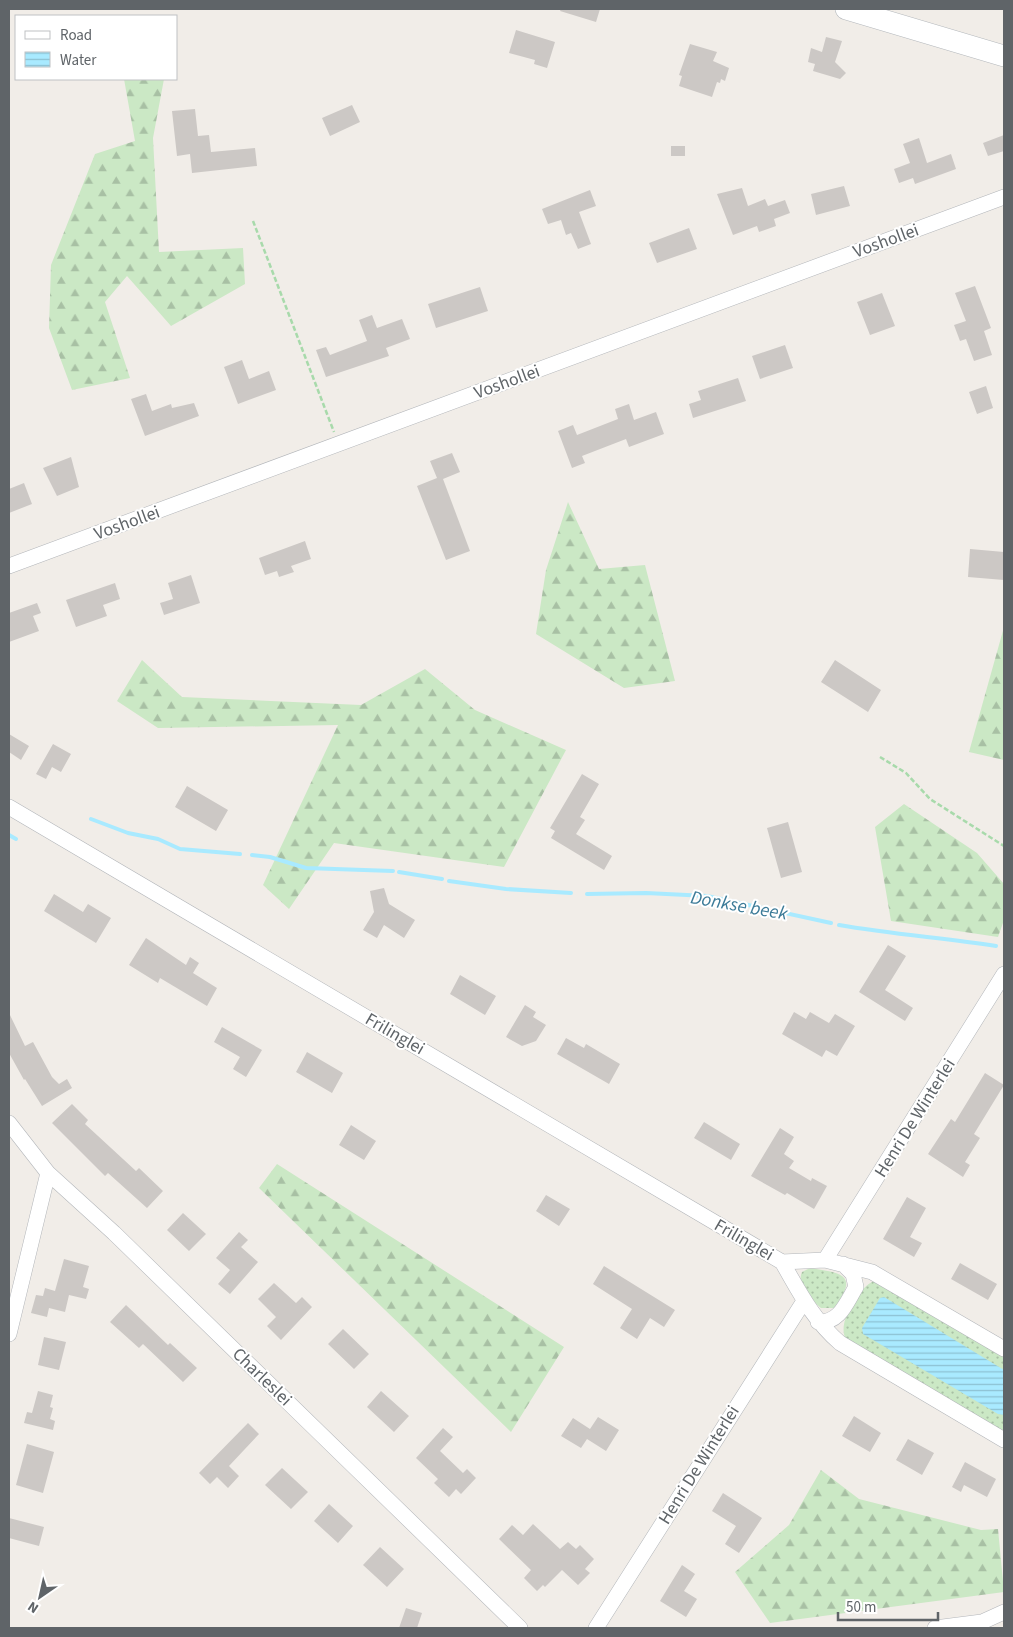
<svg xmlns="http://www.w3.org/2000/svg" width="1013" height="1637" font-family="'Source Sans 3',sans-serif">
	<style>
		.grass { fill: url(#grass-dots) }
		.forest { fill: url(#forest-firs) }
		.water { fill: url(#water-rules) }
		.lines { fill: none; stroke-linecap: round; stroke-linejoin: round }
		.stream { stroke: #a9eaff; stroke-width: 4 }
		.building { fill: #ccc8c5 }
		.street-casing { stroke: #b3b6ba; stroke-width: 16 }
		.secondary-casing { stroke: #b4b8bc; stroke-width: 22 }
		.path { stroke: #a8daab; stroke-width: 2.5; stroke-dasharray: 5 2.5; stroke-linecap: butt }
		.street { stroke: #fff; stroke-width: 15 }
		.secondary { stroke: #fff; stroke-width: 21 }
		.labels { text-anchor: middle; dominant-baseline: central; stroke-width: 4; stroke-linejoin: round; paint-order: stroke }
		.street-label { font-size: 18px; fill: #5f6468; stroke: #fff }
		.water-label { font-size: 19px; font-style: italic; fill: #3c7b98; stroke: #fff }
	</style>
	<defs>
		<pattern id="grass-dots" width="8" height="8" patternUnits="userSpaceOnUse" patternTransform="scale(1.25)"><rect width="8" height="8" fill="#cbe8c5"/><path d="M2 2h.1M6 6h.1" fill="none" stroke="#a8c0a4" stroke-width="1.8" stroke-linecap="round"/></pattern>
		<pattern id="forest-firs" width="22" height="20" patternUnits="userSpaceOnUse" patternTransform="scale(1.25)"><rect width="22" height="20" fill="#cbe8c5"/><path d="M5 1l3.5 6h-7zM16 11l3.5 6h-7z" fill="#a8c0a4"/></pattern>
		<pattern id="water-rules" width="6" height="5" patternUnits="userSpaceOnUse" patternTransform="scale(1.25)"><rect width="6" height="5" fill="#a9eaff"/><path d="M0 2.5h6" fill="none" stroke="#8dc1d2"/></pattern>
	</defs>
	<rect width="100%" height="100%" fill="#f1ede8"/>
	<path class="grass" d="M810 1268C843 1273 859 1275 834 1308H821C812 1300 796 1284 802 1272Z
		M874 1281 1004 1354V1433L846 1339C836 1324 859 1287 874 1281Z"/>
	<path class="forest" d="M124 79H164L153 138 159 252 243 248 245 284 171 326 127 276 105 302 130 378 72 390 49 328 51 265 95 154 135 141Z
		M568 502 599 569 645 565 675 681 624 688 536 634 546 570Z
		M1004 627V760L969 752Z
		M142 660 182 697 361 705 425 669 475 710 566 750 504 867 334 843 289 909 263 885 338 725 158 728 117 701Z
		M904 804 977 853 1004 884V920L998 937 891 921 875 827Z
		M277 1164 564 1347 511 1432 259 1188Z
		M821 1470 859 1499 981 1530 998 1529 1004 1592 770 1623 735 1572 789 1525Z"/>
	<path class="water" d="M884 1297 1004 1370V1415L998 1414 863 1334 862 1328 880 1298Z"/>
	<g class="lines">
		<path class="stream" d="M91 819 128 833 158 839 180 849 240 854
			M9 835 16 839
			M252 855 270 857 306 868 393 871
			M399 872 442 879
			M449 881 506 889 571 893
			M587 894 646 893 707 896 831 923
			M839 925C891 934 943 938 996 946"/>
	</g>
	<path class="building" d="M561 9H600L596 22 560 11Z
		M516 30 555 42 547 68 534 64 535 60 509 53Z
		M826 37 842 41 835 62 846 73 840 79 813 71 815 64 808 62 811 48 822 52Z
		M690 44 717 52 713 61 729 68 725 81 721 79 720 83 717 82 712 97 679 86 682 76 679 75Z
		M352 105 360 122 330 136 322 118Z
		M195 109 198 136 209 135 211 152 255 148 257 166 192 173 190 154 177 156 172 111Z
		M1004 135V151L988 156 983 143Z
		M919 138 927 163 951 154 956 169 915 184 913 178 899 183 894 169 910 163 903 144Z
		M671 146H685V156H671Z
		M844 186 850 206 816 215 811 194Z
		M742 188 748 206 765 199 768 206 785 200 790 213 774 219 776 226 759 232 757 226 733 235 717 194Z
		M590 190 596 206 579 212 591 244 578 249 571 233 566 235 561 220 548 224 542 209Z
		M689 228 697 249 657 263 649 243Z
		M975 286 991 328 984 331 992 355 974 361 966 339 960 341 954 325 966 321 955 293Z
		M480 287 488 311 436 328 428 304Z
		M882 293 895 326 870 335 857 302Z
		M372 315 377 328 402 319 410 339 386 348 389 356 326 377 316 350 326 347 330 355 367 341 359 320Z
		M785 345 793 368 760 379 752 356Z
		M242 360 249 379 269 371 276 390 238 404 224 367Z
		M738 378 746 401 693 418 689 404 701 400 698 391Z
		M986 386 993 408 977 414 969 392Z
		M146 394 152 411 171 404 172 408 194 403 199 416 145 436 131 399Z
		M629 404 634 420 656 412 664 434 629 447 626 439 582 456 585 463 572 468 558 431 573 425 577 435 618 419 615 409Z
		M452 453 460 472 443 479 470 551 446 560 417 486 437 478 430 461Z
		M71 457 79 487 57 496 43 468Z
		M24 483 32 504 9 513V489Z
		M305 541 311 559 291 566 294 572 279 577 277 571 265 575 259 558Z
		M970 549 1004 552V580L968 577Z
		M191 575 200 603 164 615 160 603 173 599 168 583Z
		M115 583 120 599 103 605 107 616 76 627 66 600Z
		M37 603 41 613 33 616 39 631 9 642V613Z
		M835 660 881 690 868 712 821 682Z
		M9 734 29 746 21 760 9 752Z
		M53 744 71 754 61 772 52 767 46 779 36 774Z
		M582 774 599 784 580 817 585 820 576 834 612 856 604 870 551 838 555 831 550 828Z
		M187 786 228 810 216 831 175 807Z
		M788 822 802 872 781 878 767 828Z
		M384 888 389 904 415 920 404 938 384 925 377 938 363 930 374 912 370 891Z
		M54 894 83 912 88 904 111 918 96 943 44 911Z
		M146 938 186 965 190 957 199 963 193 973 217 988 207 1006 160 978 158 983 129 965Z
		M888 945 906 956 885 990 913 1008 905 1021 859 992Z
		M460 975 496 996 485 1015 450 994Z
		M525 1005 536 1012 533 1017 546 1025 536 1041 522 1046 506 1037Z
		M794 1012 806 1019 810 1012 829 1023 835 1014 855 1026 837 1056 826 1050 822 1057 782 1034Z
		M9 1013 25 1046 33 1042 52 1077 59 1084 67 1079 72 1088 42 1106 25 1079 24 1080 9 1053Z
		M222 1027 262 1050 246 1077 233 1069 240 1057 214 1042Z
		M566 1038 584 1048 586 1044 620 1064 609 1084 557 1054Z
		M307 1052 343 1073 332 1093 296 1072Z
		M985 1073 1004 1085 974 1134 980 1138 965 1162 970 1165 963 1177 928 1154 951 1119 955 1122Z
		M72 1104 88 1120 85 1124 136 1171 139 1168 163 1191 147 1208 108 1173 105 1176 52 1123Z
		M704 1122 740 1144 731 1160 694 1138Z
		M351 1125 376 1141 364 1160 339 1145Z
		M780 1128 794 1137 784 1154 794 1161 789 1168 811 1181 812 1178 827 1186 814 1209 787 1193 785 1195 751 1176Z
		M546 1195 570 1209 559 1226 536 1211Z
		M907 1197 926 1208 910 1237 922 1243 914 1257 883 1239Z
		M183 1213 206 1234 189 1251 167 1230Z
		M239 1232 248 1240 241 1247 258 1262 230 1294 218 1284 230 1270 216 1258Z
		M64 1259 89 1266 83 1287 89 1289 86 1299 69 1295 65 1312 49 1308 47 1317 31 1313 36 1295 43 1296 45 1288 55 1291Z
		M960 1263 997 1284 988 1300 951 1279Z
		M604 1266 675 1310 664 1327 650 1318 637 1339 620 1328 632 1309 593 1284Z
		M274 1283 296 1303 302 1297 312 1307 281 1340 267 1326 276 1317 258 1299Z
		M126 1305 168 1345 170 1343 197 1368 183 1382 143 1344 139 1348 110 1322Z
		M343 1329 369 1354 354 1369 328 1344Z
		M44 1337 66 1342 59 1370 38 1365Z
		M38 1391 53 1395 50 1407 53 1408 50 1419 55 1421 53 1430 24 1423 27 1412 32 1413Z
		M381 1391 409 1416 394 1432 367 1407Z
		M854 1416 881 1433 870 1452 842 1436Z
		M598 1417 619 1430 606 1451 587 1439 581 1448 561 1436 573 1418 590 1429Z
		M248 1423 259 1434 229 1466 239 1476 228 1488 217 1477 210 1484 199 1473Z
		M443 1428 453 1437 440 1451 463 1473 467 1469 476 1478 461 1494 456 1489 449 1497 434 1483 438 1479 416 1458Z
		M908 1439 934 1453 922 1475 896 1460Z
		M27 1444 54 1452 43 1493 16 1485Z
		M965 1462 996 1479 987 1497 964 1485 961 1492 952 1487Z
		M282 1468 308 1492 291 1509 265 1485Z
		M723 1493 762 1518 739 1553 725 1544 736 1526 712 1511Z
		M329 1504 353 1526 338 1543 314 1521Z
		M9 1518 44 1527 39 1546 9 1538Z
		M533 1524 560 1549 568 1542 576 1549 580 1545 594 1559 585 1569 590 1573 578 1585 562 1570 545 1587 543 1585 537 1591 524 1578 531 1570 499 1539 512 1525 523 1535Z
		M380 1547 404 1569 387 1587 363 1565Z
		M682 1565 695 1574 684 1591 697 1599 686 1617 660 1601Z
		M406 1608 422 1613 417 1628H399Z"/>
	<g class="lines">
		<g class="street-casing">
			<path id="street" d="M9 566 1004 197
				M9 807 782 1262 825 1260 872 1272 1004 1349
				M9 1123 48 1173 114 1233 520 1628
				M825 1260 1004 974
				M782 1262C799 1291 813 1320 840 1343L1004 1440
				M818 1322C840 1323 846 1303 856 1287L853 1274 843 1264
				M9 1334 48 1173
				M596 1628 804 1301
				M935 1628 982 1622 1004 1612"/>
		</g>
		<g class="secondary-casing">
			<path id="secondary" d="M846 9 1004 56"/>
		</g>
		<path class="path" d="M253 221 334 432
			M880 757 906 773 930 799 1004 846"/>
		<use href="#street" class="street"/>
		<use href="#secondary" class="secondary"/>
	</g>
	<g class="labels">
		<g class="street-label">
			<text transform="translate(886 241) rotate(-20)">Voshollei</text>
			<text transform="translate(507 382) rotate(-20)">Voshollei</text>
			<text transform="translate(127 523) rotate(-20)">Voshollei</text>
			<text transform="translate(395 1034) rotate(30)">Frilinglei</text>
			<text transform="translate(915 1118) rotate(-58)">Henri De Winterlei</text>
			<text transform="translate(744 1240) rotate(30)">Frilinglei</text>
			<text transform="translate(262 1377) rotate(44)">Charleslei</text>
			<text transform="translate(699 1465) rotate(-58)">Henri De Winterlei</text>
		</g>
		<g class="water-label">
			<text transform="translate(739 906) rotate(10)">Donkse beek</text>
		</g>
	</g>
	<rect width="1013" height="1637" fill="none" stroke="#5f6468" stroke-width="20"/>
	<rect x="15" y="15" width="162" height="65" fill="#ffffff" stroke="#bfc1c3"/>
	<rect x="25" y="31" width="25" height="8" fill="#ffffff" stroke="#bfc1c3"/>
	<text x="60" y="40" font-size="15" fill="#5f6468">Road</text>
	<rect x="25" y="52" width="25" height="15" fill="url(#water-rules)" stroke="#bfc1c3"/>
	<text x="60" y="65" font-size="15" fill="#5f6468">Water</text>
	<g transform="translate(40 1597) rotate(214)" stroke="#ffffff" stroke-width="4" paint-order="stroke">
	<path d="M0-4L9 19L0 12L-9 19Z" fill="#5f6468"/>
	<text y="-8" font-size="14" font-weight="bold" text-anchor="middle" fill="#5f6468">N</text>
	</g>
	<path d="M838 1612v8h100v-8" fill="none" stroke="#5f6468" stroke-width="2.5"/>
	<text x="846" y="1612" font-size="15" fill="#5f6468" stroke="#ffffff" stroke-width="4" paint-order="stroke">50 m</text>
</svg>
